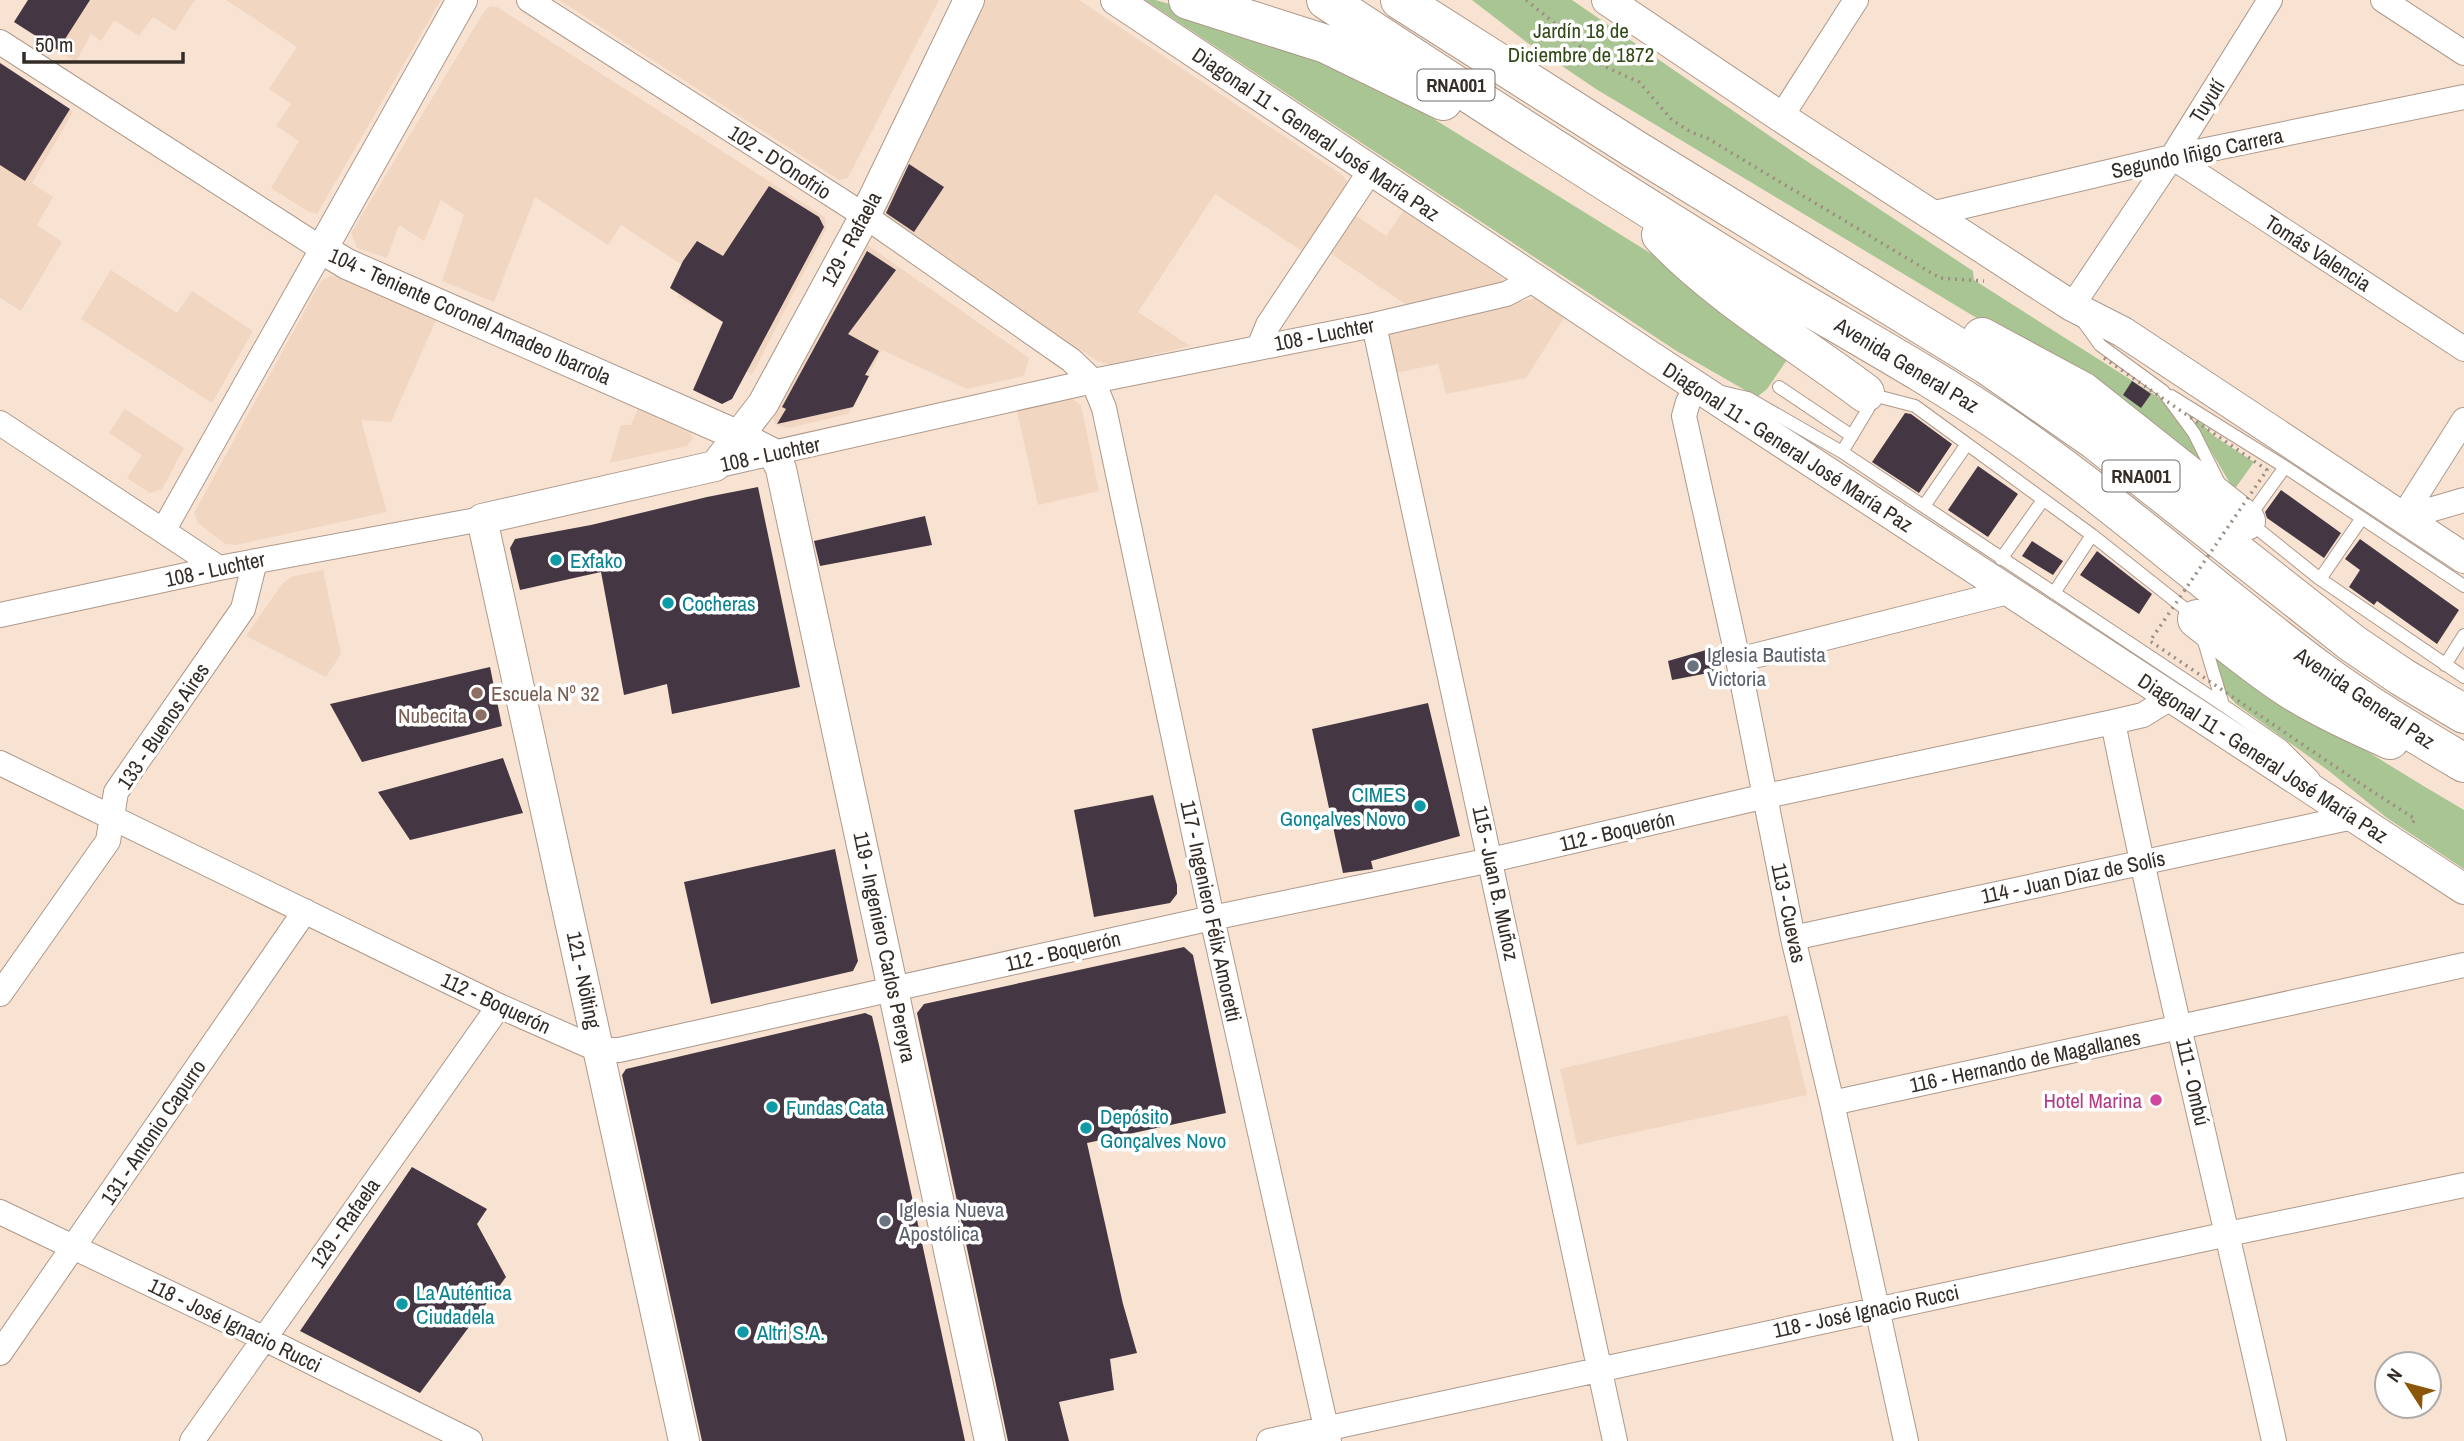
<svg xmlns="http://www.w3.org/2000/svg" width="2464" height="1441" font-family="'Archivo Narrow',sans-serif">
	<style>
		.built { fill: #f1d6c2 }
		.green { fill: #aac594 }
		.building { fill: #453643 }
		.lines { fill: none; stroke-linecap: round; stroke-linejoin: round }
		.service-casing { stroke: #ad998a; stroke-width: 14 }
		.minor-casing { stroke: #ad998a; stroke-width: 26 }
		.tertiary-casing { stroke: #ad998a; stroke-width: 32 }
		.motorway-casing { stroke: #ad998a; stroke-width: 40 }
		.path { stroke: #9c8e82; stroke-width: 3.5; stroke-dasharray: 2 5; stroke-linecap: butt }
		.service { stroke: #fff; stroke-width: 12 }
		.minor { stroke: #fff; stroke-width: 24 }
		.tertiary { stroke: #fff; stroke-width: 30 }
		.motorway { stroke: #fff; stroke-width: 38 }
		.path-bridge { stroke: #9c8e82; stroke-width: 3.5; stroke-dasharray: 2 5; stroke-linecap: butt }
		.culture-dot { fill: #0f9aa8; stroke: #fff; stroke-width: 2.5 }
		.worship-dot { fill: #6b7280; stroke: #fff; stroke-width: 2.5 }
		.education-dot { fill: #8d6e63; stroke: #fff; stroke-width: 2.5 }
		.hotel-dot { fill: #d1479c; stroke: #fff; stroke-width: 2.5 }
		.labels { text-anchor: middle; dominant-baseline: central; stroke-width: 7; stroke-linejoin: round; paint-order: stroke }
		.shield { fill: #fff; stroke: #716b67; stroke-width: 2 }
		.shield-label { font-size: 19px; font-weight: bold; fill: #342c26 }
		.park-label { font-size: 21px; fill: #304917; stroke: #fff }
		.street-label { font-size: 21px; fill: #342c26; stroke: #fff }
		.culture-label { font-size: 21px; fill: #0d838f; stroke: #fff; text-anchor: start }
		.worship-label { font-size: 21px; fill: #5b616d; stroke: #fff; text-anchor: start }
		.education-label { font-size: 21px; fill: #785e54; stroke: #fff; text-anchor: start }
		.hotel-label { font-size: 21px; fill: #b23c85; stroke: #fff; text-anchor: end }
	</style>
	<rect width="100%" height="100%" fill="#f8e3d3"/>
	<path class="built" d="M27 0H195L175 31 153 17 139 36 114 20 101 41 91 34 76 62 19 26 15 20Z
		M226 0H441L317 214 309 212 271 188 299 141 276 126 291 104 269 89 297 47Z
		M559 0H939L848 178 839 180Z
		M980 0H1079L1341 174 1347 181 1348 187 1305 253 1215 194 1138 312 1190 346 1111 365 1097 361 882 216 881 203Z
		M490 6 497 7 825 217 826 229 752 375 712 348 723 322 678 297 690 270 621 225 608 245 535 197 494 302 442 281 464 215 441 200 424 241 399 225 387 258 357 248 351 233 485 10Z
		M0 62 73 112 32 183 53 197 37 225 62 242 21 311 0 298Z
		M1403 211 1500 276 1503 278 1502 283 1414 310 1327 251 1352 213 1386 236Z
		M866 244 1029 358 1024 376 967 389 882 350 848 414 789 428 776 425 772 416Z
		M111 270 177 313 192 291 253 331 212 403 81 319Z
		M330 276H337L436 320 391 422 361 420 387 512 236 545 225 544 198 523 194 513 321 281Z
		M1532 299H1542L1568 312 1526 378 1446 394 1438 364 1387 375 1388 330Z
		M1072 399 1081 405 1099 491 1038 505 1017 411Z
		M125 409 184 448 162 489 150 493 127 478 142 455 109 433Z
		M638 409 691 433 693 439 687 446 610 463 621 425H631Z
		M323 570 341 654 326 677 246 636 281 585 291 577Z
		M1788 1015 1807 1095 1577 1145 1560 1069Z"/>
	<path class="green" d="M1145 0H1155L1203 13 1304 47 1408 103 1655 256 1791 354 1767 389 1757 397 1675 350Z
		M1472 0H1572L1799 156 1973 271 1974 280 2158 397C2179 414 2198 453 2209 478L2005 335 1596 89 1525 41Z
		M2196 421H2199L2214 436 2254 462 2234 490 2195 424Z
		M2212 643C2291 705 2377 759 2464 810V869L2387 818 2329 771 2236 704 2225 692Z"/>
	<path class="building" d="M28 0H90L58 50 14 22Z
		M0 63 70 109 25 181 0 165Z
		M909 164 944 187 914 232 886 213Z
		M769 186 819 217 824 227 732 399 722 404 693 390 723 322 670 288 683 261 697 241 723 256Z
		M867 251 896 270 848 334 879 351 865 375 869 376 853 407 777 424 786 409 782 407Z
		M2132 381 2151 394 2141 408 2123 395Z
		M1905 413 1911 414 1952 444 1919 493 1872 462Z
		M1978 466 2018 494 1988 537 1948 510Z
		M758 487 800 687 672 714 667 684 624 695 601 572 520 590 510 548 515 539 591 525 707 497Z
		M2281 490 2341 533 2324 558 2267 518 2265 512Z
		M925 516 932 545 820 566 814 541Z
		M2360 539 2459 610 2437 644 2377 601 2374 605 2349 587 2360 570 2345 559Z
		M2032 541 2063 561 2053 575 2022 556Z
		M2097 551 2152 594 2139 614 2080 575Z
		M1713 648 1719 671 1672 680 1668 661Z
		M490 667 502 726 362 762 330 704Z
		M1428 703 1460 836 1371 861 1373 869 1343 873 1312 729Z
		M503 758 523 813 410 840 378 792Z
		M1153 795 1177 885V894L1170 903 1094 917 1074 810Z
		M835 849 858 961 853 971 711 1004 684 882Z
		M1184 947 1193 955 1226 1113 1087 1143 1123 1304 1137 1353 1110 1359 1114 1390 1059 1402 1069 1441H1008L917 1013 924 1004Z
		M865 1013 872 1016 879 1045 965 1441H702L622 1075 626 1069Z
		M412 1167 487 1209 477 1224 506 1277 420 1393 300 1331Z"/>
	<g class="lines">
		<g class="service-casing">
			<path id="service" d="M2082 320 2100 345 2163 391 2194 433 2219 483
				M1779 387 1852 436
				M1722 392 1748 398 1842 452
				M2171 396 2285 467 2464 586
				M1924 506 1967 444
				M2249 517 2285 467
				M2249 522 2320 579 2464 677
				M2001 559 2043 500
				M2320 579 2362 518
				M2054 593 2092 535
				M2193 615 2092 535 1915 406 1865 393 1868 409 1842 452 2223 705 2282 746 2313 777
				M2203 638 2223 705
				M2445 665 2464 635"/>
		</g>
		<g class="minor-casing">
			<path id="minor" d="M529 0 865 216 1071 360 1093 381 1104 408 1212 918 1329 1441
				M2383 0 2464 53
				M0 42 322 249 163 531
				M1781 117 1856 0
				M2172 157 2464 349
				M1931 214 2172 157 2464 97
				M2072 306 2172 157 2270 0
				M1374 325 1615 1441
				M1259 347 1268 325 1371 170
				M1698 386 1688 402 1684 416 1738 660 1793 938 1832 1103 1906 1441
				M0 423 219 568
				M715 466 1093 381 1374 325 1506 294 1535 279
				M2402 518 2464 420
				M2402 518 2464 500
				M0 615 219 568 482 519
				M1738 660 2008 592
				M2113 722C2161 963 2221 1201 2274 1441
				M0 763 499 1006 599 1050H619L1212 918 1491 860 1766 796 2113 722 2143 715 2172 697
				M1793 938 2353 817
				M0 994 108 841 116 792 243 609 255 561
				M1832 1103 2464 965
				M0 1212 263 1338 470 1441
				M0 1353 305 911
				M192 1441 499 1006
				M1269 1441 2228 1234 2464 1185"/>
		</g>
		<g class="tertiary-casing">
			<path id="tertiary" d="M462 0 322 249 347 264 739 436 774 454 781 469 990 1441
				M1116 0 1650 356 2464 889
				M1607 0 1781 117 2072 306 2123 332 2464 558
				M684 1441 482 519 715 466 763 404 865 216 969 0"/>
		</g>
		<g class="motorway-casing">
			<path id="motorway" d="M1188 0 1326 44 1443 101
				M1326 0C1464 91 1603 181 1744 268 1830 321 1919 368 2003 425 2113 500 2212 590 2319 670 2365 704 2415 734 2464 763
				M1400 0 1636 150 1987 365 2096 441 2352 643 2402 677 2464 714
				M1661 235C1720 297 1796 341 1865 393
				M1982 337 2082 391 2246 521
				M2197 619C2228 643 2259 670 2293 691 2324 710 2357 725 2390 740"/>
		</g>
		<path class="path" d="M1526 0 1568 34 1597 63 1639 82 1672 120 1691 132 1707 138 1940 278 1984 281
			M2358 782 2415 819 2411 825"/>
		<use href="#service" class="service"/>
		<use href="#minor" class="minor"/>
		<use href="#tertiary" class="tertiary"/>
		<use href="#motorway" class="motorway"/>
		<path class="path-bridge" d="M2104 358 2267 470 2150 641 2358 782"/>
	</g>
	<g class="culture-dot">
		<circle cx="556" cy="560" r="7"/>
		<circle cx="668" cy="603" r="7"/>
		<circle cx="1420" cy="806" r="7"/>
		<circle cx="772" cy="1107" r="7"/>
		<circle cx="1086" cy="1128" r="7"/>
		<circle cx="402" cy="1304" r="7"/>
		<circle cx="743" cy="1332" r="7"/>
	</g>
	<g class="worship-dot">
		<circle cx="1693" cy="666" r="7"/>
		<circle cx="885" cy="1221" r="7"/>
	</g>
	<g class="education-dot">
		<circle cx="477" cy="693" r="7"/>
		<circle cx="481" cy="715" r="7"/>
	</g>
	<circle class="hotel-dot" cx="2156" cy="1100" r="7"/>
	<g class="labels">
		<g class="shield">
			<rect x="1417.5" y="69.5" width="77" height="31" rx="5"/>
			<rect x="2102.5" y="460.5" width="77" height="31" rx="5"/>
		</g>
		<g class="shield-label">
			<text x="1456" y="85">RNA001</text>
			<text x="2141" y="476">RNA001</text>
		</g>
		<g class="park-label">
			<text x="1581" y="30">Jardín 18 de<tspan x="1581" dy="24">Diciembre de 1872</tspan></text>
		</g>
		<g class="street-label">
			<text transform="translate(2207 101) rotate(-58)">Tuyutí</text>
			<text transform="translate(1316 134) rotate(34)">Diagonal 11 - General José María Paz</text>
			<text transform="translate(2197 153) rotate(-12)">Segundo Iñigo Carrera</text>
			<text transform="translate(780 162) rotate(33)">102 - D'Onofrio</text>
			<text transform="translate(851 239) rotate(-62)">129 - Rafaela</text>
			<text transform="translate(2318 253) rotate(33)">Tomás Valencia</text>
			<text transform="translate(470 316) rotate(24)">104 - Teniente Coronel Amadeo Ibarrola</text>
			<text transform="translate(1324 334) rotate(-11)">108 - Luchter</text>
			<text transform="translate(1907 365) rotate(31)">Avenida General Paz</text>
			<text transform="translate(1788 447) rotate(33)">Diagonal 11 - General José María Paz</text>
			<text transform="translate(770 454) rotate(-12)">108 - Luchter</text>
			<text transform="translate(215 569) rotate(-12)">108 - Luchter</text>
			<text transform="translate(2365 698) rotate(34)">Avenida General Paz</text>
			<text transform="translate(163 726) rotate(-56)">133 - Buenos Aires</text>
			<text transform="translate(2263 758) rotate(33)">Diagonal 11 - General José María Paz</text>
			<text transform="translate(1617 831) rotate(-13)">112 - Boquerón</text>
			<text transform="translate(2073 877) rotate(-12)">114 - Juan Díaz de Solís</text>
			<text transform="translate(1496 883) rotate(78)">115 - Juan B. Muñoz</text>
			<text transform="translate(1211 911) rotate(78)">117 - Ingeniero Félix Amoretti</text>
			<text transform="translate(1789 913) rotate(78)">113 - Cuevas</text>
			<text transform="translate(885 947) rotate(78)">119 - Ingeniero Carlos Pereyra</text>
			<text transform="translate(1063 951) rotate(-13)">112 - Boquerón</text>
			<text transform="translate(584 980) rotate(78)">121 - Nölting</text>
			<text transform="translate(496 1003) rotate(25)">112 - Boquerón</text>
			<text transform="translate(2025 1061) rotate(-12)">116 - Hernando de Magallanes</text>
			<text transform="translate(2193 1082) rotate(77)">111 - Ombú</text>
			<text transform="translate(153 1132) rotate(-56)">131 - Antonio Capurro</text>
			<text transform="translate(345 1223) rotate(-55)">129 - Rafaela</text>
			<text transform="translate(1866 1311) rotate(-12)">118 - José Ignacio Rucci</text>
			<text transform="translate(235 1325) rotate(26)">118 - José Ignacio Rucci</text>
		</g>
		<g class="culture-label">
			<text x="570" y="560">Exfako</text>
			<text x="682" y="603">Cocheras</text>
			<text x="1406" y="794" text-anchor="end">CIMES<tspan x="1406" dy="24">Gonçalves Novo</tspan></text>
			<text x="786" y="1107">Fundas Cata</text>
			<text x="1100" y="1116">Depósito<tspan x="1100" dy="24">Gonçalves Novo</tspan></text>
			<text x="416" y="1292">La Auténtica<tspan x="416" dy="24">Ciudadela</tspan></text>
			<text x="757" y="1332">Altri S.A.</text>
		</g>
		<g class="worship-label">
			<text x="1707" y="654">Iglesia Bautista<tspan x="1707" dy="24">Victoria</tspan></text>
			<text x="899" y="1209">Iglesia Nueva<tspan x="899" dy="24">Apostólica</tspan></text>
		</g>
		<g class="education-label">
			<text x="491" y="693">Escuela Nº 32</text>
			<text x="467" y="715" text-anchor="end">Nubecita</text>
		</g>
		<g class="hotel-label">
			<text x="2142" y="1100">Hotel Marina</text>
		</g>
	</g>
	<g transform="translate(2408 1385) rotate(306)"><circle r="33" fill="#ffffff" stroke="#aeaba8" stroke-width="2"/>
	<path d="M0-5L12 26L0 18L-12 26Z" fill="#8c5609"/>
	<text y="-10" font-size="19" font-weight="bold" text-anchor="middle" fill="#342c26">N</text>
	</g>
	<path d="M24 52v10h159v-10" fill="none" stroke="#342c26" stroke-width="3.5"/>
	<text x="35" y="52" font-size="21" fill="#342c26" stroke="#ffffff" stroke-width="5" paint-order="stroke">50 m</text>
</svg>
